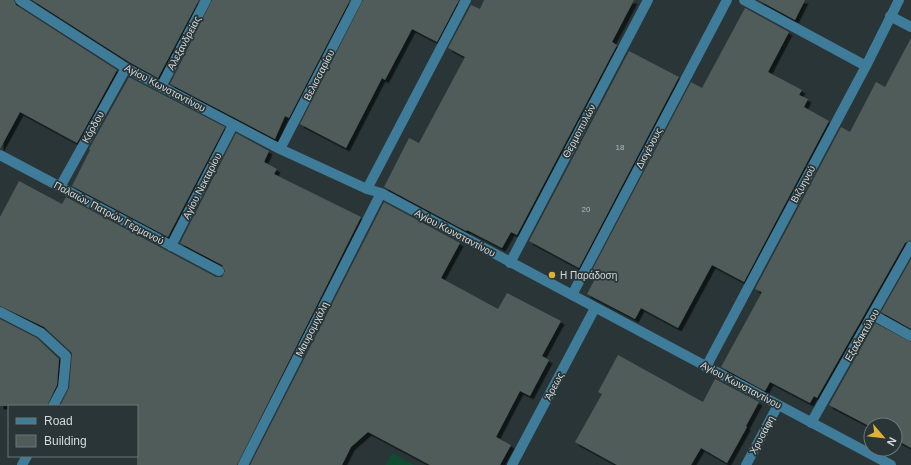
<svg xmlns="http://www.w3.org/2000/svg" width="911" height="465" font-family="Arial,sans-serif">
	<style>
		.green { fill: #0f4d33 }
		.building { fill: #4f5c5a; filter: url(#shadow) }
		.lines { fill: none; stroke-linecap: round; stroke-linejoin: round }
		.minor { stroke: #3f7c9a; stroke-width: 10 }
		.poi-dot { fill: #deb133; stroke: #293537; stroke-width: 1.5 }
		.labels { text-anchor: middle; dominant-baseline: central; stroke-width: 3.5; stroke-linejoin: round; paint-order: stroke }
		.number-label { font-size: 8px; fill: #b2babc }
		.street-label { font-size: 10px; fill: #d3dadc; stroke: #293537 }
		.poi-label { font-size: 10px; fill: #d3dadc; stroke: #293537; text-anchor: start }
	</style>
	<defs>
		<filter id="shadow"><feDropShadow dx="3.5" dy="3.5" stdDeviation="0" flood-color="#0009"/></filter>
	</defs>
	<rect width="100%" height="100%" fill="#293537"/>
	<path class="green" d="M392 453 414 465H386Z"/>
	<path class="building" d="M0 0H14L16 5 117 70 77 143 20 112 0 149Z
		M32 0H199L158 78 129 62Z
		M212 0H350L289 118 285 116 275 139 170 84Z
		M363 0H459L437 42 412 29 385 80 382 78 346 148 300 124Z
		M484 0H634L612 42 617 45 517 235 511 232 502 248 467 230 466 231 384 187 409 138 419 143 465 57 448 48 471 5 480 9Z
		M758 0H805L795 20Z
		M745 8 789 32 768 72 802 90 799 95 808 99 804 107 829 121 744 282 712 265 678 328 641 308 635 319 587 294 596 277 590 274 691 82 702 88Z
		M911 38V240L905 243 817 398 814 396 810 403 770 382 765 391 721 367 762 292 755 289 841 127 850 132 876 82 885 87Z
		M629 51 679 77 579 268 529 241Z
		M129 77 225 127 168 237 72 186 90 150 89 149Z
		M236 133 269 151 264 162 277 169 274 174 361 217 237 465H137V406H60L69 388 72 353 44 327 0 306V217L19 181 62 204 66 197 216 277H222L225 271 222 265 180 243Z
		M384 202 460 243 441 278 498 309 507 293 561 321 542 356 549 360 530 396 520 391 496 437 511 445 500 465H430L368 432 351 447 342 465H250Z
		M911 259V329L881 312Z
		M0 319 37 338 59 359 57 385 47 406H0Z
		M875 323 911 342V448L895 439V425H871V427L829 405Z
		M618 355 703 402 715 379 759 402 746 426 747 427 727 463 701 448 691 465H617L575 442 602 394 598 392Z"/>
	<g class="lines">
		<path class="minor" d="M20 0 126 68 280 149 367 189 381 193 891 465
			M744 0 866 66
			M890 16 911 27
			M162 85 206 0
			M280 149 357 0
			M0 155 219 271
			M60 187 126 68
			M367 189 466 0
			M171 246 233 125
			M510 263 648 0
			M572 295 727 0
			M0 312 41 333 66 356 63 387 53 406
			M873 315 911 336
			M706 367 866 66 899 0
			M811 423 911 246
			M22 465 27 456
			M243 465 381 193
			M512 465 595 308
			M746 465 778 405"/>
	</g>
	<circle class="poi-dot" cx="552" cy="275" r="4"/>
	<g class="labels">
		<g class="number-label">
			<text x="620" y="147">18</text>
			<text x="586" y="209">20</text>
		</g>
		<g class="street-label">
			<text transform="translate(184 43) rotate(-62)">Αλεξανδρείας</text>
			<text transform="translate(319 75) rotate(-63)">Βελισσαρίου</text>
			<text transform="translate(165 88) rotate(28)">Αγίου Κωνσταντίνου</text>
			<text transform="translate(93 127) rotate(-61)">Κόρδου</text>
			<text transform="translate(579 131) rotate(-62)">Θερμοπυλών</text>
			<text transform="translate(649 148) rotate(-62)">Διογένους</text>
			<text transform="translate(803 184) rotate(-62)">Βιζυηνού</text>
			<text transform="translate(202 186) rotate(-63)">Αγίου Νεκταρίου</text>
			<text transform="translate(109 213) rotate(28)">Παλαιών Πατρών Γερμανού</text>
			<text transform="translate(455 233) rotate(28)">Αγίου Κωνσταντίνου</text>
			<text transform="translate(312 329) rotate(-63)">Μαυρομιχάλη</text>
			<text transform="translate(862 335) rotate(-60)">Εξαδακτύλου</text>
			<text transform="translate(741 385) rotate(28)">Αγίου Κωνσταντίνου</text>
			<text transform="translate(554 386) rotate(-62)">Άρεως</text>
			<text transform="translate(762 435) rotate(-62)">Χρυσάφη</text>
		</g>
		<g class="poi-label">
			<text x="560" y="275">Η Παράδοση</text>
		</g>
	</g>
	<rect x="8" y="405" width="130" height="52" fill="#293537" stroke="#6d7779"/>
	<rect x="16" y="418" width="20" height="6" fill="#3f7c9a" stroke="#6d7779"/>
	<text x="44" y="425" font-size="12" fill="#d3dadc">Road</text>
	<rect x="16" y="435" width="20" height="12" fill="#4f5c5a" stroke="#6d7779"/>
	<text x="44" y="445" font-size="12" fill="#d3dadc">Building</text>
	<g transform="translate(883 437) rotate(118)"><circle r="19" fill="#293537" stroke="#6d7779"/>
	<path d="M0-3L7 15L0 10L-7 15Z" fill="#deb133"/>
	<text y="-6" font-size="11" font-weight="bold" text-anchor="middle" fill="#d3dadc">N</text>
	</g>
</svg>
